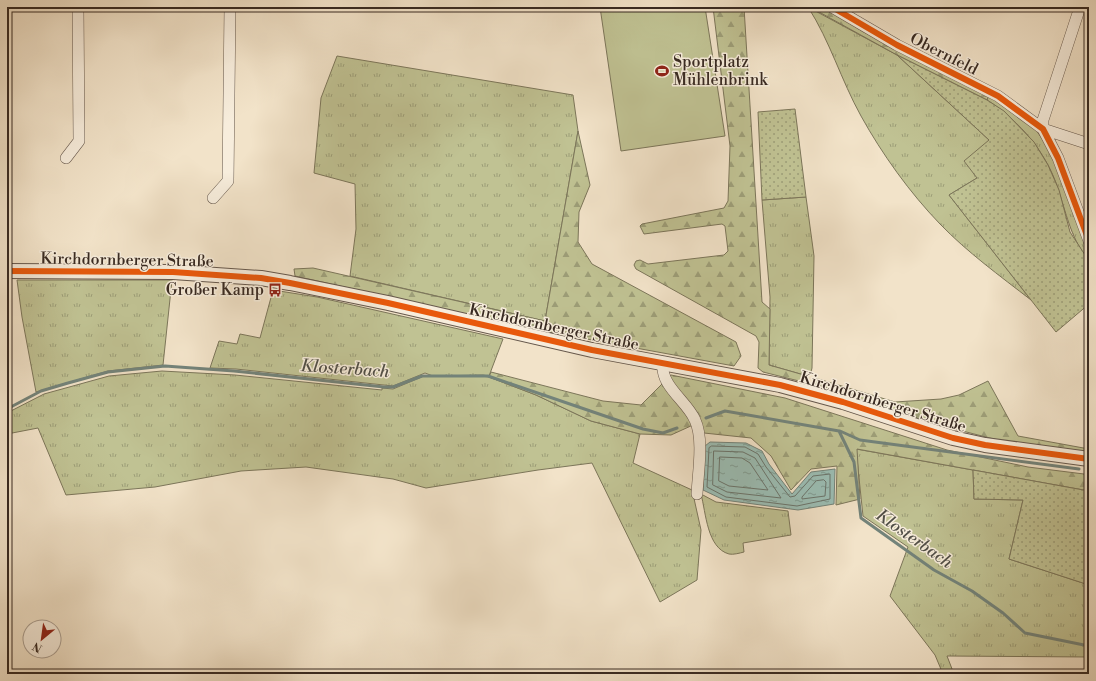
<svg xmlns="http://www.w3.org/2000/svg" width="1096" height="681" font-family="'Libre Bodoni',serif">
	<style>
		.grass { fill: url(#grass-tufts); stroke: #7c765a }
		.forest { fill: url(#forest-firs); stroke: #7c765a }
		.garden { fill: url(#garden-dots); stroke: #7c765a }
		.pitch { fill: #c0c293; stroke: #7c765a }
		.water { fill: url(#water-ripples); stroke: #73837a }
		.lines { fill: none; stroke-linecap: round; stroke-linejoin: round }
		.shore { stroke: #6a746c; stroke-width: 1 }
		.stream { stroke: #73837a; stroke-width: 3 }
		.minor-casing { stroke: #66584c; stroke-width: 12 }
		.tertiary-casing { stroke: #66584c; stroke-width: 16 }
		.minor { stroke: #f7eddc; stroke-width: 11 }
		.tertiary { stroke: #f7eddc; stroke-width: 14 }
		.cycleway-casing { stroke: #f7eddc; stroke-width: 8 }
		.cycleway { stroke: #e8590c; stroke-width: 6 }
		.labels { text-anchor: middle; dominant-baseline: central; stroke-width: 3; stroke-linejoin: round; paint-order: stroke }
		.street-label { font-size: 16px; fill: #382a22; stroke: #f7eddc }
		.poi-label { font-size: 16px; fill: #382a22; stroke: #f7eddc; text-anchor: start }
		.water-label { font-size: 17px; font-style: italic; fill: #514f47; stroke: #f7eddc }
	</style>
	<defs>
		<pattern id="grass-tufts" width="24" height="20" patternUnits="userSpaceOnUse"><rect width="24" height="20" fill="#c0c293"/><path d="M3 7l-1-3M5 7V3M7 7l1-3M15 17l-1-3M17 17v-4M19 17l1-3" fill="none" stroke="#9d9e78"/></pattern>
		<pattern id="forest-firs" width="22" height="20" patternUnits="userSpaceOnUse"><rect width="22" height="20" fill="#c0c293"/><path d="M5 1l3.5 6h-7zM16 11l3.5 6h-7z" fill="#9d9e78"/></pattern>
		<pattern id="garden-dots" width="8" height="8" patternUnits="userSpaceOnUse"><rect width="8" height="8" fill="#c0c293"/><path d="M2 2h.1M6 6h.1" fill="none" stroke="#9d9e78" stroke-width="1.8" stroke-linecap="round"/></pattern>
		<pattern id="water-ripples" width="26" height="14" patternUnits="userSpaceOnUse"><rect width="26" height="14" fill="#9bbeb5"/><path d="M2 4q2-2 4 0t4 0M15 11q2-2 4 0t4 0" fill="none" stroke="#7f9b93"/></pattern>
	</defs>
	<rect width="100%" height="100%" fill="#f2e3c9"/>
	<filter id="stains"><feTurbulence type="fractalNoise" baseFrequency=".005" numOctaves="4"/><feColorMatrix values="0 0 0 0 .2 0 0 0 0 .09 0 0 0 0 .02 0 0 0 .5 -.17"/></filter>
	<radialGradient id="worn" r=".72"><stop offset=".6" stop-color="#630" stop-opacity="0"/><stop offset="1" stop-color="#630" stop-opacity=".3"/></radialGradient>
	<path class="grass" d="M808 7 897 55 989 140 977 178 949 195 1031 300C1000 276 967 252 940 224 910 193 882 154 861 116 841 80 830 41 808 7Z
		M337 56 573 95 578 131 545 321 350 276 356 229 355 184 314 173 321 98Z
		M989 95 1036 130 1045 143 1061 176 1089 250V261C1071 238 1068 219 1059 192 1048 154 1020 121 987 100Z
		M806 197 814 256 812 368 811 372 804 375 769 365 770 297 762 200Z
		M17 280H172L163 365 108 371 36 392 22 317Z
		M273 290 317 297 503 339 489 376 483 375 433 376 425 373 393 386 236 369 210 368 219 341 237 344 240 334 260 338Z
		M162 371 235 375 382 390V388L393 389 424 376H481L489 377 536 395 591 421 640 434 633 463 692 490 693 494 701 530 697 580 660 602 592 463 538 470 426 488 393 479 306 467 241 471 155 487 66 495 38 428 7 434V413L44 394 109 376Z
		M856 449 973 470 974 499 1023 500 1009 559 1089 585V657L947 656 954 674H943L935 655 890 596 908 547 863 516Z
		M701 494 716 502 788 511 791 535 743 543 744 552C740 553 733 555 729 554 707 548 706 513 701 494Z"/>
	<path class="forest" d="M713 7H744L762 302 770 309 769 365 804 375 803 382 763 372 758 368 759 342 756 336 636 269 634 265 636 261 640 260 648 264 724 255 728 251 725 226 722 224 644 234 640 226 642 224 724 208 728 201 730 146Z
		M810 7H825L862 31 989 95 987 100 897 55Z
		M578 131 590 185 579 212 578 242 592 264 736 342 741 356 734 366 543 331 295 276 294 269 313 268 545 321Z
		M491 372 603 401 641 405 664 382 693 425 671 435 640 434 591 421 536 395 489 377Z
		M671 375 785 398 947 450 1028 467 1084 474 1089 491 857 449 860 499 836 505 837 466 811 469 791 490 771 456 751 438 704 433 668 377Z
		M815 378 895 402 941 399 959 395 988 381 1018 436 1089 449 1088 452 1018 445 986 437 939 425 815 384Z"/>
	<path class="garden" d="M897 55 987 100 1004 111 1034 142 1048 165 1059 190 1070 232 1089 261V304L1056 332 949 195 977 178 964 161 989 140Z
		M795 109 806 197 762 200 758 112Z
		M973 470 1089 491V585L1009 559 1023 500 974 499Z"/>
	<path class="pitch" d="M600 7H705L725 136 621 151Z"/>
	<path class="water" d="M710 442 746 443 762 451 769 464 792 494 811 472 835 469 834 504 798 510 724 500 703 490 705 446Z"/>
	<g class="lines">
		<path class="shore" d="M712 446 745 447 758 454 766 467 790 497 795 496 813 476 830 474V499L797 506 726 497 707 487 709 448Z
			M714 451 743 452 755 458 781 498 727 492 713 485Z
			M720 457 742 458 750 463 768 490 729 486 719 481Z
			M824 480 826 482 825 496 802 499V497L816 481Z"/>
		<path class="stream" d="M7 409 41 391 68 383 108 372 165 366 234 371 384 387H393L422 376H488L643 429 663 433 677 428
			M706 418 725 411 839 431 854 462 861 518 934 570 972 591 1003 613 1025 633 1089 646
			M840 431 860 440 1079 469"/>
		<g class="minor-casing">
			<path id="minor" d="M832 7 897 45 998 96 1043 129 1089 144
				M1080 7 1043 120V129L1058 158 1089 241
				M66 158 79 141 78 7
				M213 198 228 181 230 7
				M663 363C660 386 687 401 695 420 704 439 698 473 697 494"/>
		</g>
		<g class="tertiary-casing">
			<path id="tertiary" d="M7 271 173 272 261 278 290 283 388 303 592 350 780 385 843 402 953 438 985 445 1089 459"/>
		</g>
		<use href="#minor" class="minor"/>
		<use href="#tertiary" class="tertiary"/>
		<g class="cycleway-casing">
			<path id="cycleway" d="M832 7 897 45 998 96 1043 129 1058 158 1089 241
				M7 271 173 272 261 278 290 283 388 303 592 350 780 385 843 402 953 438 985 445 1089 459"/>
		</g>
		<use href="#cycleway" class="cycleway"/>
	</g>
	<defs>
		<g id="stadium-bare" transform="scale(1.08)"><path d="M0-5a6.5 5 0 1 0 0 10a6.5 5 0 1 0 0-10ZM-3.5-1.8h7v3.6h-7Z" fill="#8f2418" stroke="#f7eddc" stroke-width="2.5" paint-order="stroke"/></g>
		<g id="bus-bare" transform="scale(1.08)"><path d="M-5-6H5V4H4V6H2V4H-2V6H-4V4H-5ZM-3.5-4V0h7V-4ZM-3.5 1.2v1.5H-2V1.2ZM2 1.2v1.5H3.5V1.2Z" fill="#8f2418" stroke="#f7eddc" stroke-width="2.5" paint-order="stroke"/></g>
	</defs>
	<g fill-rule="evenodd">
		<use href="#stadium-bare" x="662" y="71"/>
		<use href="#bus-bare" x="275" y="290"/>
	</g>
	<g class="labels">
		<g class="street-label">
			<text transform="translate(944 54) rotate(27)">Obernfeld</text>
			<text transform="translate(127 260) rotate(1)">Kirchdornberger Straße</text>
			<text transform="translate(554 327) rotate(12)">Kirchdornberger Straße</text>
			<text transform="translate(883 402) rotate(17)">Kirchdornberger Straße</text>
		</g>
		<g class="poi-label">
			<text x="673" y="62">Sportplatz<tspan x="673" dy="18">Mühlenbrink</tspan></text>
			<text x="264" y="290" text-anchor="end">Großer Kamp</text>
		</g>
		<g class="water-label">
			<text transform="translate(345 369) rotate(4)">Klosterbach</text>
			<text transform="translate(914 539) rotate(35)">Klosterbach</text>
		</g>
	</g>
	<rect width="1096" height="681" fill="none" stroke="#f2e3c9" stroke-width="24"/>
	<rect x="8" y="8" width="1080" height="665" fill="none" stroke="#382a22" stroke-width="2"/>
	<rect x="12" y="12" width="1072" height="657" fill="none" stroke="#382a22"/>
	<g transform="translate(42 639) rotate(209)"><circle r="19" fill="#f7eddc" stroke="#ab9f92"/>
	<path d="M0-3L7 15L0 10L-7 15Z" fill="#8f2418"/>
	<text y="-6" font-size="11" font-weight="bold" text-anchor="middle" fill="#382a22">N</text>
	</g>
	<rect width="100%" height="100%" filter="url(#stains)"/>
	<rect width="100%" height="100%" fill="url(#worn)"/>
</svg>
